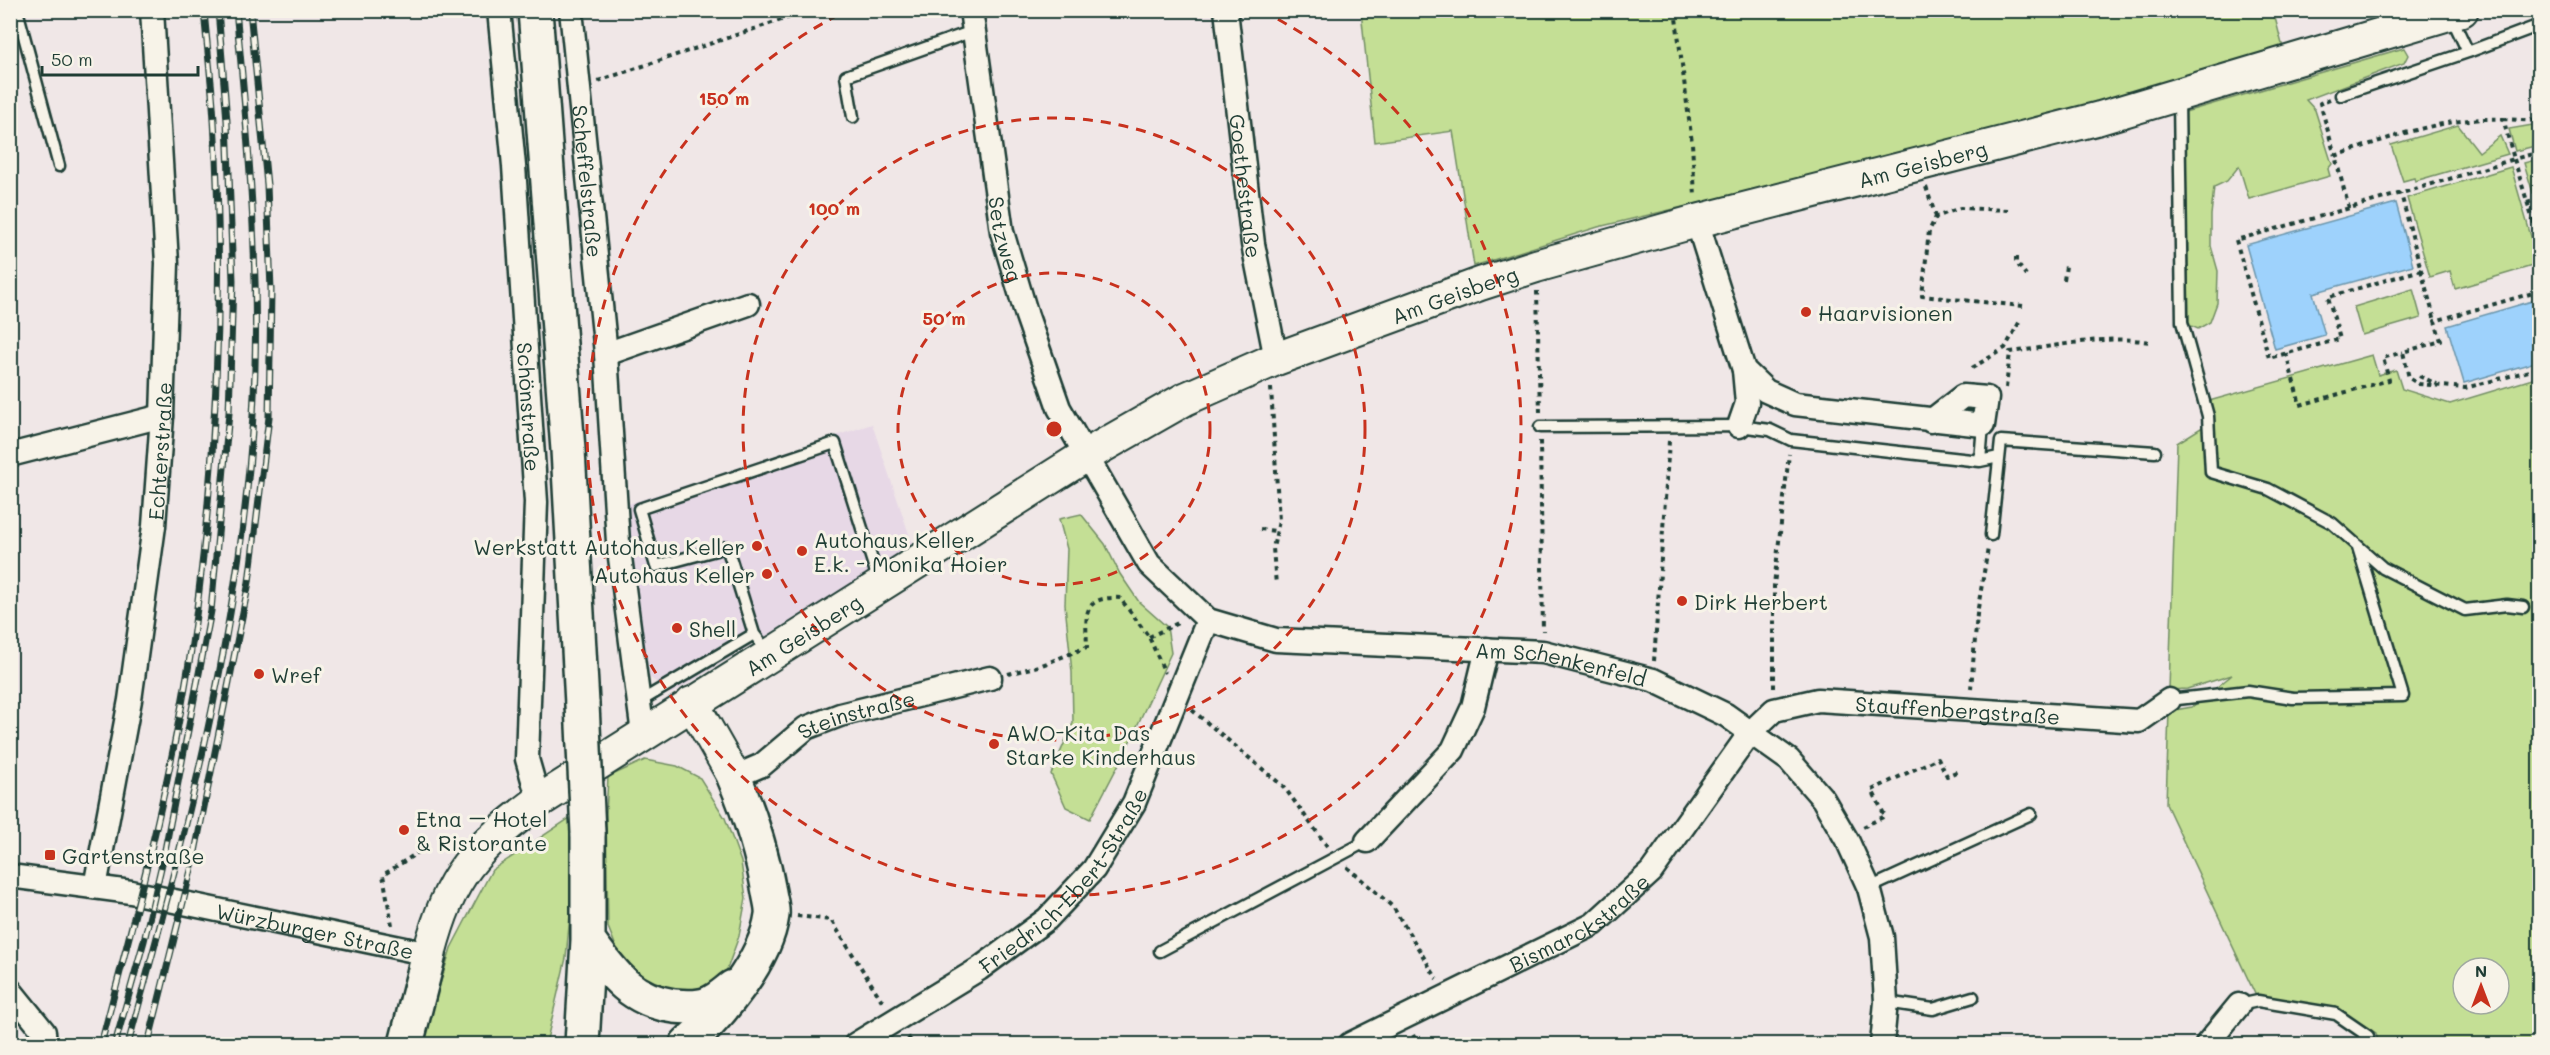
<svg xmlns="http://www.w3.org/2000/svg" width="2550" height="1055" font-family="Mali,sans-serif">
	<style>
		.built { fill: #e7d8e6 }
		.green { fill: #c4df95; stroke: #728e64; stroke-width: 1.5; fill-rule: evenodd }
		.water { fill: #9ed2fc; stroke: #6b96ac; stroke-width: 1.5 }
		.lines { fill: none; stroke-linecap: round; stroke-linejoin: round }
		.lane-casing { stroke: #1f3d34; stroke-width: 15 }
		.street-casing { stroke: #1f3d34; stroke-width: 27 }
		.secondary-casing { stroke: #1f3d34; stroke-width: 36 }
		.primary-casing { stroke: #1f3d34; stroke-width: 38 }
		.path { stroke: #1f3d34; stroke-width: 4; stroke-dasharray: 4.5 4.5; stroke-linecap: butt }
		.lane { stroke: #f7f3e8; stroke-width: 10 }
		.street { stroke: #f7f3e8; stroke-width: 22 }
		.secondary { stroke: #f7f3e8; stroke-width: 32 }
		.primary { stroke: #f7f3e8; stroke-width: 33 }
		.rail-casing { stroke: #1f3d34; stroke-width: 7 }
		.rail { stroke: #f7f3e8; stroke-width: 4.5; stroke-dasharray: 14; stroke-linecap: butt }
		.primary-bridge-casing { stroke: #1f3d34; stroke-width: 38; stroke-linecap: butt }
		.primary-bridge { stroke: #f7f3e8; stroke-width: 33 }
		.ring { fill: none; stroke: #c8321e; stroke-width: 3; stroke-dasharray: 10 8 }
		.poi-dot { fill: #c8321e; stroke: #f7f3e8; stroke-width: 2 }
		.labels { text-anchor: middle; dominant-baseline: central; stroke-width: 6; stroke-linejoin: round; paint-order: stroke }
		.street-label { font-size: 21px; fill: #1f3d34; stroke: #f7f3e8 }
		.poi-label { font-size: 21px; fill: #1f3d34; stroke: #f7f3e8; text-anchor: start }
		.centre { fill: #c8321e; stroke: #f7f3e8; stroke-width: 3 }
		.ring-label { font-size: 18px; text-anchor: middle; font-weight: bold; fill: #c8321e; stroke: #f7f3e8; stroke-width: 6; stroke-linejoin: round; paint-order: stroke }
	</style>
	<rect width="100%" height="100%" fill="#f0e7e7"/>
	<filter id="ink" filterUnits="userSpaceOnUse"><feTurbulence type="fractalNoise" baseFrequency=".0167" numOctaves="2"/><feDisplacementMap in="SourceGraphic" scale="12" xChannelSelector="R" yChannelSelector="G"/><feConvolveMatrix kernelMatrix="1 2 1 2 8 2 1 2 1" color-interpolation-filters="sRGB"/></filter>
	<g filter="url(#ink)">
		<path class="built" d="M872 424 913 546 671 694 647 675 619 507Z"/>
		<path class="green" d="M2273 10 2283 48 2223 71 1881 160 1598 227 1474 266 1453 131 1375 142 1361 11Z
			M2404 48 2408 55 2404 63 2306 100 2315 110 2332 164 2328 169 2330 176 2249 199 2239 166 2227 181 2214 187 2211 215V246L2218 271 2217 303 2210 322 2198 329 2189 325 2185 112Z
			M2539 124V145L2515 151 2509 129Z
			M2458 125 2479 152 2500 136 2508 154 2415 181 2414 178 2403 181 2391 145Z
			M2539 159V191L2533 193 2524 163Z
			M2511 167 2539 264 2455 289 2450 271 2430 277 2407 198Z
			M2413 289 2421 318 2362 335 2354 307Z
			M2372 355 2378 375 2396 370 2402 389 2450 404 2539 377V1044H2379L2376 1033 2339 1010 2256 996 2166 804 2169 711 2192 707 2232 675 2187 689 2169 690 2177 443 2214 420 2209 401ZM2463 968H2499V1004H2463Z
			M1081 514 1105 544 1120 574 1139 602 1167 627 1171 653 1124 754 1090 819 1066 807 1051 774 1073 723 1072 672 1065 605 1067 549 1059 519Z
			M645 760 677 766 700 778 725 818 741 862 746 898 739 936 726 972 713 988 695 994 653 987 623 964 608 927 606 814 608 777Z
			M570 818 571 904 566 958 546 1044H422L451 948 492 870Z"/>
		<path class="water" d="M2396 203 2413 265 2313 293 2325 335 2275 349 2246 245Z
			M2539 299V361L2464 383 2447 326Z"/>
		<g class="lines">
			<g class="lane-casing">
				<path id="lane" d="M17 10 59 166
					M2451 16 2468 52 2540 25
					M2341 95 2468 52
					M2179 98 2182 322 2208 416 2211 472 2268 489 2332 523 2383 568 2465 610 2507 605 2523 607
					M853 117 846 76 973 31
					M1540 427 1739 426 1770 430 1791 440 1980 461 1999 457
					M1980 461 1983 425
					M1991 535 2001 441 2155 452
					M768 652 754 634 727 547 656 566 639 509 835 443 879 582
					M2169 700 2248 691 2293 698 2403 696 2358 547
					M639 702 754 634
					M1869 888 2031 814
					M1160 951 1367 841
					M1886 1002 1933 1009 1973 997
					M2239 1005 2258 1001 2336 1014 2368 1036"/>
			</g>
			<g class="street-casing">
				<g id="street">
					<path id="s1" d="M499 10 514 166 536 502 527 759 539 801"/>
					<path id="s2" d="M571 10 606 354 618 542 643 734"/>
					<path id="s3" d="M971 10 1002 232 1027 316 1059 408 1149 564 1208 620 1276 640 1543 652 1653 680 1726 715 1789 760 1823 799 1848 842 1869 888 1882 937 1886 1002 1882 1044"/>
					<path id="s4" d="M1226 10 1253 244 1276 359"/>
					<path d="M1697 221 1744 370 1766 391 1795 404 1983 425 1987 398 1963 396 1931 421"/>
					<path d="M606 354 748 304"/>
					<path d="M1739 426 1747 403 1744 370"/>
					<path d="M10 455 162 416"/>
					<path id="s5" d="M734 777 762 765 806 728 840 715 990 678"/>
					<path d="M1367 841 1453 750 1473 707 1487 649"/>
					<path id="s6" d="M10 876 131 892 429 954"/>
					<path id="s7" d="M95 887 130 700 154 526 162 416 167 263 152 10"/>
					<path d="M10 990 44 1032 45 1044"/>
					<path id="s8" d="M856 1044 979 969 1047 919 1094 869 1134 803 1208 620"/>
					<path id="s9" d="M1350 1044 1594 924 1651 872 1750 733 1774 710 1818 700 2139 721 2169 700"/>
					<path d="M2207 1044 2239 1005"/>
				</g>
			</g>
			<g class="secondary-casing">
				<g id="secondary">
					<path d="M692 703 734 777"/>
					<path id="s10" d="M429 954C450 873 474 850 539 801L1085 456 1185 399 1276 359 1480 284 1536 266 1697 221 2100 118 2462 10"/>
				</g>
			</g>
			<g class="primary-casing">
				<path id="primary" d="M535 10 568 450 582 704
					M588 940C612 973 630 1000 674 1006 685 1007 700 1008 710 1003 719 999 726 992 733 987
					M406 1044 429 954
					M582 1044 588 940V833
					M687 1044C720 1015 766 960 772 915 773 908 770 899 769 892 762 852 750 815 734 777"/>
			</g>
			<path class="path" d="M1675 10 1692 143 1695 196
				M598 81 811 10
				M2330 99 2320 103 2335 156
				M2503 119 2540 121
				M2540 152 2514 159 2540 243
				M1926 187 1936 217
				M2527 203 2540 199
				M2349 208 2335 156C2393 137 2441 117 2503 119L2514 159C2422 188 2329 214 2236 240L2269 358 2340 339 2328 297 2421 270 2401 194
				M2008 210 1960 208 1936 217 1929 231 1922 296 2023 306
				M2016 257V262L2026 275
				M2421 270 2435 321
				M2064 280 2066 266
				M1537 291 1540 412
				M2540 291 2435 321 2441 341 2403 352 2409 378 2419 384 2465 388 2540 368
				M2286 353 2300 405 2389 380 2383 358 2403 352
				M1972 368 2005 348 2020 321
				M2419 376 2437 384
				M1271 388 1279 521 1273 548 1276 585
				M2006 388 2010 352C2055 347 2105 334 2149 342
				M1540 441 1543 631
				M1260 529 1275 531
				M1149 637 1180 622
				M1654 661 1669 441
				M1008 674 1042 665 1087 647C1086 616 1081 596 1120 598L1149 637 1165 673
				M1774 688V585L1789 454
				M1971 689 1977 614 1988 548
				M1192 710 1284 787 1327 846
				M1863 827 1885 816 1872 790 1938 758 1947 776 1958 771
				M1347 867 1393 907 1437 979
				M797 916 831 920 884 1004
				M392 925 383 875 420 851 418 848
				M1413 1035 1418 1044
				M908 1037 913 1044"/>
			<use href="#lane" class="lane"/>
			<use href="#street" class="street"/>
			<use href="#secondary" class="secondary"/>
			<use href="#primary" class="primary"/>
			<g class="rail-casing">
				<path id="rail" d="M101 1044C139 901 178 756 197 608 217 447 224 283 214 120 212 84 207 47 204 10
					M115 1044 144 941 164 855 211 611 229 413 233 281 227 121 218 10
					M128 1044C184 840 241 628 253 415 261 280 249 145 236 10
					M148 1044 193 862 249 582 269 417 271 290 267 185 250 10"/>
			</g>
			<use href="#rail" class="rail"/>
			<g class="primary-bridge-casing">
				<path id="primary-bridge" d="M582 704 588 833"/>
			</g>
			<use href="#primary-bridge" class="primary-bridge"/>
		</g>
	</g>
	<g class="ring">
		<circle cx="1054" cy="429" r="156"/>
		<circle cx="1054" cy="429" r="311"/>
		<path d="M1262 11A467 467 0 1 1 846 11"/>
	</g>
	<g class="poi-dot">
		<circle cx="1806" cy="312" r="6"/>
		<circle cx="757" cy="546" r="6"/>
		<circle cx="802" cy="551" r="6"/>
		<circle cx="767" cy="574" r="6"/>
		<circle cx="1682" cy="601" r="6"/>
		<circle cx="677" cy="628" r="6"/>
		<circle cx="259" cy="674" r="6"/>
		<circle cx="994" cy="744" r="6"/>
		<circle cx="404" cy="830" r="6"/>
		<rect x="44" y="849" width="12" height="12" rx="3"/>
	</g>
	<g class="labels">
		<g class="street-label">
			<text stroke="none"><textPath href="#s10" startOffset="1730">Am Geisberg</textPath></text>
			<text stroke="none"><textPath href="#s2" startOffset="172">Scheffelstraße</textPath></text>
			<text stroke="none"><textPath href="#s4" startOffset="177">Goethestraße</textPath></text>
			<text stroke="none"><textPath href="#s3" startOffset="232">Setzweg</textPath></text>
			<text stroke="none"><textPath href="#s10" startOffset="1244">Am Geisberg</textPath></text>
			<text stroke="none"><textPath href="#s1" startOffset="398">Schönstraße</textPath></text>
			<text stroke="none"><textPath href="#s7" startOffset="441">Echterstraße</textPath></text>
			<text stroke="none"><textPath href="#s10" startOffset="506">Am Geisberg</textPath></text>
			<text stroke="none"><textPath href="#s3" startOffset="1028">Am Schenkenfeld</textPath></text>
			<text stroke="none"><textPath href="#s9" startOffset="738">Stauffenbergstraße</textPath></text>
			<text stroke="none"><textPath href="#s5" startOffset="140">Steinstraße</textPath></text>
			<text stroke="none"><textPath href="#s8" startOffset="268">Friedrich-Ebert-Straße</textPath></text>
			<text stroke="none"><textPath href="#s9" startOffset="260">Bismarckstraße</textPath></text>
			<text stroke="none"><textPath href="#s6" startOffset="310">Würzburger Straße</textPath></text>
		</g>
		<g class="poi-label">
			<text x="1818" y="312">Haarvisionen</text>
			<text x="814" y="539">Autohaus Keller<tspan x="814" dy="24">E.k. - Monika Hoier</tspan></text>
			<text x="745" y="546" text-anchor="end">Werkstatt Autohaus Keller</text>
			<text x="755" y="574" text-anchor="end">Autohaus Keller</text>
			<text x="1694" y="601">Dirk Herbert</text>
			<text x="689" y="628">Shell</text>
			<text x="271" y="674">Wref</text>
			<text x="1006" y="732">AWO-Kita Das<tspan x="1006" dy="24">Starke Kinderhaus</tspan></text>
			<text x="416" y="818">Etna – Hotel<tspan x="416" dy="24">&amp; Ristorante</tspan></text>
			<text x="62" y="855">Gartenstraße</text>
		</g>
	</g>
	<circle cx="1054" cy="429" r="9" class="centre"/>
	<g class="ring-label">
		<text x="724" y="105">150 m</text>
		<text x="834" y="215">100 m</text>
		<text x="944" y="325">50 m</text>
	</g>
	<rect width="2550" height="1055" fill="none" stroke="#f7f3e8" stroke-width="36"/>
	<rect x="18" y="18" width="2514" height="1019" fill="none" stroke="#1f3d34" stroke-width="2" filter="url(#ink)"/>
	<g transform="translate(2481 986)"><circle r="28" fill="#f7f3e8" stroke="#a1aaa0" stroke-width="1.5"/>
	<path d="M0-4.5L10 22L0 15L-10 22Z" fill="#c8321e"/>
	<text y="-9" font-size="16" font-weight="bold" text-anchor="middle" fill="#1f3d34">N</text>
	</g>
	<path d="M42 66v9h156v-9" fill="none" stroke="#1f3d34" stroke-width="3"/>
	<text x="51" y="66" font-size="18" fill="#1f3d34" stroke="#f7f3e8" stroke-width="4.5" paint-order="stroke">50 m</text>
</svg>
